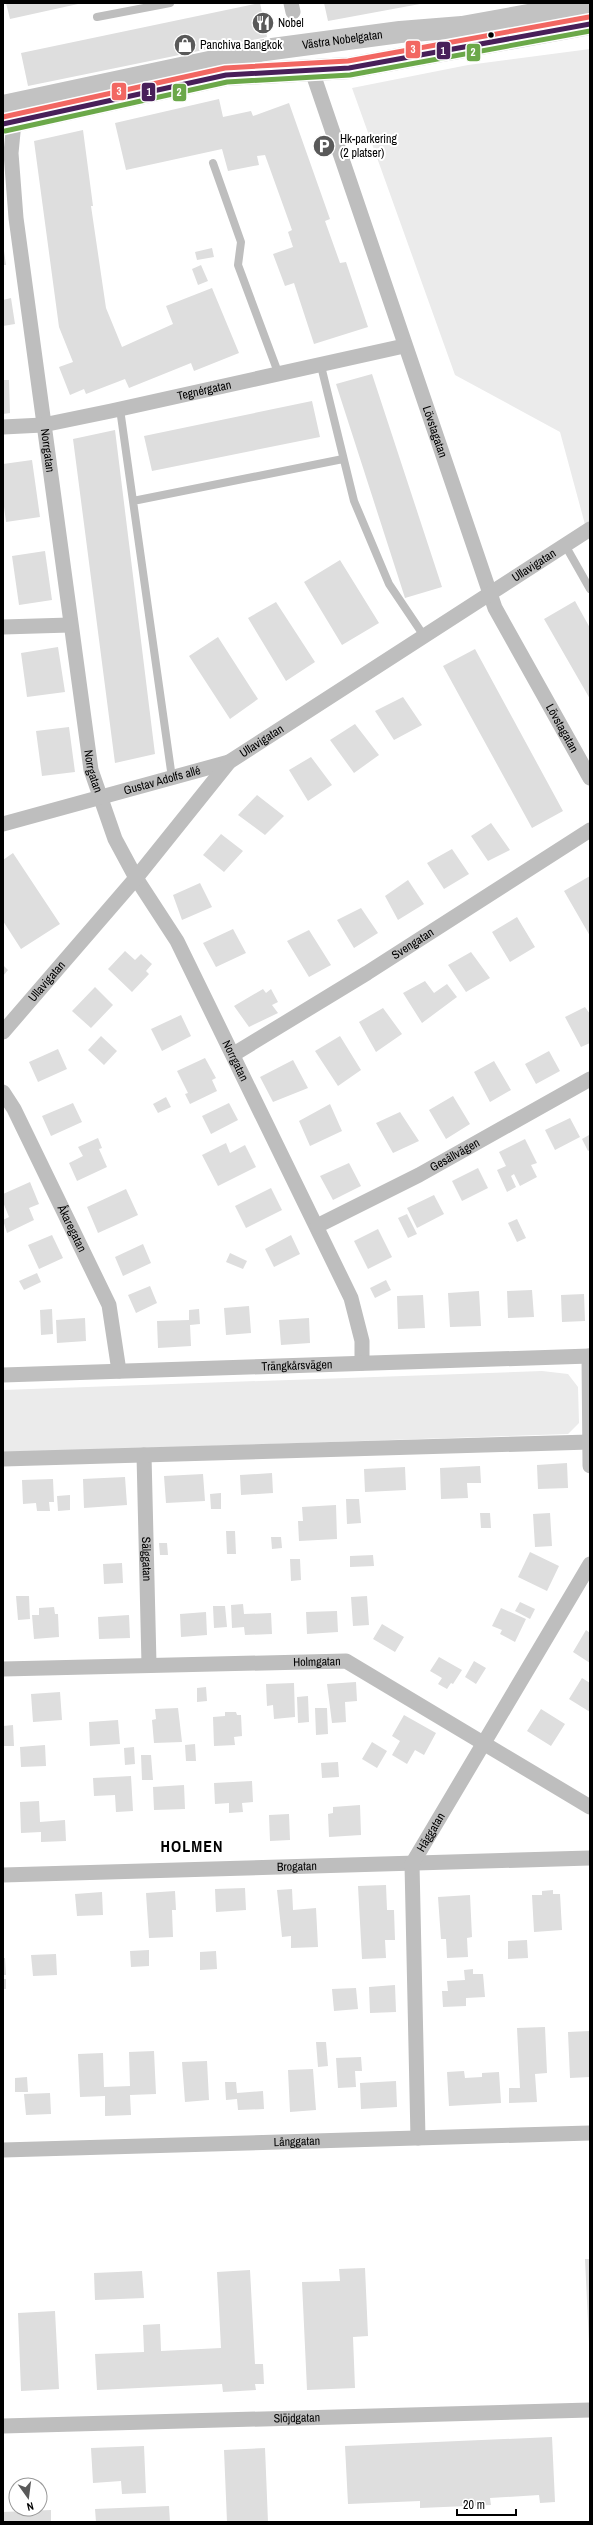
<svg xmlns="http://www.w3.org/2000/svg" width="593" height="2525" font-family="'Archivo Narrow',sans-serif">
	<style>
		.green { fill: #ebebeb }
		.building { fill: #dedede }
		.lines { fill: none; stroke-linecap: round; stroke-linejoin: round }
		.service { stroke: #bebebe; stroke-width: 8 }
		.minor { stroke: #bebebe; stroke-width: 15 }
		.secondary { stroke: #c2c2c2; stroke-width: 22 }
		.bus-1-casing { stroke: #fff; stroke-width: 8 }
		.bus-2-casing { stroke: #fff; stroke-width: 8 }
		.bus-3-casing { stroke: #fff; stroke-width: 8 }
		.bus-1 { stroke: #481f59; stroke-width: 5 }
		.bus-2 { stroke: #6ba849; stroke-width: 5 }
		.bus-3 { stroke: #f26762; stroke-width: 5 }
		.bus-dot { fill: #000; stroke: #fff; stroke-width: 1.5 }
		.labels { text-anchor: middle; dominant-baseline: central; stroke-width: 4; stroke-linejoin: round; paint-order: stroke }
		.poi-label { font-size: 12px; fill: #000; stroke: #fff; text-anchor: start }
		.street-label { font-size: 12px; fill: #000; stroke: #fff }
		.district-label { font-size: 16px; font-weight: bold; letter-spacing: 1px; fill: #000; stroke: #fff }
		.line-badge { stroke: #fff; stroke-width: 1.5 }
		.badge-label { font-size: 11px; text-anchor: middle; font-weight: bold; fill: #fff }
	</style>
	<rect width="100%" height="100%" fill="#fff"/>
	<path class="green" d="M590 49V543L560 432 455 375 352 88 468 65Z
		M542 1371 568 1374 578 1387 579 1423 568 1434 3 1453V1390Z"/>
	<path class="building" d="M6 3H78V4L10 19Z
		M260 3 267 37 28 86 21 53Z
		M324 3H420V4L328 21Z
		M219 99 223 117 251 111 253 116 289 103 330 219 325 221 340 263 346 262 368 327 314 344 294 283 285 286 273 254 293 247 288 232 292 230 265 155 257 156 259 165 228 171 222 149 126 170 115 123Z
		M83 130 93 206H91L106 308 122 347 173 324 166 306 212 288 239 353 194 371 191 363 129 388 125 379 86 394 84 389 70 395 59 367 73 362 59 327 34 141Z
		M212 248 214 257 197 260 195 252Z
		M4 251 6 265H3V252Z
		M201 265 208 281 198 285 192 269Z
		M11 298 15 324 3 326V300Z
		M372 374 442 587 405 598 336 384Z
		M3 380H9L10 413 3 414Z
		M312 401 320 437 152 471 144 436Z
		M115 430 155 754 115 763 73 439Z
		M32 460 40 517 6 522 3 499V464Z
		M45 551 52 600 19 605 12 556Z
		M340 560 379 623 342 645 304 582Z
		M575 601 590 628V699L544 619Z
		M276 602 315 662 286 681 248 618Z
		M218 637 258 699 230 719 189 656Z
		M58 647 65 692 27 697 21 653Z
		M475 649 563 811 532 828 443 666Z
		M403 697 422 725 394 740 375 711Z
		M355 724 379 755 354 773 330 740Z
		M69 727 75 772 42 776 36 731Z
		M311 757 332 785 308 801 289 770Z
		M257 795 284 816 265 835 238 815Z
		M491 823 510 850 488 861 471 836Z
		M221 834 243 851 224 872 203 855Z
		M452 849 469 874 444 889 427 863Z
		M13 853 60 924 21 949 3 921V860Z
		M590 876V936L564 891Z
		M408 880 424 904 398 920 385 896Z
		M200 883 212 907 182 920 173 895Z
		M361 908 378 933 354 948 337 920Z
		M517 917 535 947 510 962 492 932Z
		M233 929 246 953 216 967 203 943Z
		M309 930 331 965 309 977 287 941Z
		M125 951 135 960 141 954 152 964 146 971 149 974 132 992 108 969Z
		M471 952 490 978 466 992 448 965Z
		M3 965 8 970 3 976Z
		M425 981 434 993 447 984 457 997 422 1023 403 993Z
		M95 987 113 1005 91 1028 72 1011Z
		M263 989 266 993 271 989 278 1002 272 1005 278 1013 249 1027 234 1006Z
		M585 1007 590 1014V1043L581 1047 565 1017Z
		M383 1008 402 1034 376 1052 359 1022Z
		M181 1015 191 1036 162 1051 151 1029Z
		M101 1036 117 1051 104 1065 88 1050Z
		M340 1036 361 1070 338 1086 315 1051Z
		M58 1049 67 1069 38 1082 29 1062Z
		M549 1051 560 1071 536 1084 525 1064Z
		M205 1058 216 1078 212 1080 217 1091 190 1104 185 1094 188 1093 177 1071Z
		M293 1060 308 1088 273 1102 260 1077Z
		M494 1061 511 1090 490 1102 474 1072Z
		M453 1096 470 1124 446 1139 429 1110Z
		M166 1097 171 1107 158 1113 153 1104Z
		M73 1103 82 1122 51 1136 42 1116Z
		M229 1103 238 1120 211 1134 202 1116Z
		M330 1104 342 1131 310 1146 299 1121Z
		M400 1112 419 1141 393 1153 376 1123Z
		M570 1118 580 1137 555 1150 545 1130Z
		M589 1135 590 1150 588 1151 582 1139Z
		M98 1138 102 1148 99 1149 107 1167 77 1181 69 1163 83 1156 78 1147Z
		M525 1139 537 1163 531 1165 537 1177 520 1186 514 1174 511 1176 516 1187 507 1192 497 1170 506 1166 499 1152Z
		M226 1143 230 1153 245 1145 256 1167 218 1186 202 1155Z
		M349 1163 361 1186 333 1200 320 1176Z
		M478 1168 488 1188 462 1201 452 1181Z
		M30 1182 39 1204 29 1208 34 1220 7 1233 3 1220 9 1217 3 1202V1194Z
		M271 1188 282 1210 246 1228 235 1206Z
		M126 1189 138 1215 98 1233 87 1207Z
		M434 1195 444 1214 417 1228 407 1208Z
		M407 1214 417 1234 408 1238 398 1218Z
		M517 1219 526 1238 517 1242 508 1223Z
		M378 1229 392 1257 368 1269 354 1241Z
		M52 1235 63 1258 39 1269 28 1245Z
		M291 1235 300 1254 274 1267 265 1249Z
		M143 1244 151 1263 123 1276 115 1257Z
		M230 1253 247 1261 243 1269 226 1262Z
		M37 1273 41 1282 24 1290 19 1281Z
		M386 1280 391 1290 375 1298 370 1288Z
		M150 1286 157 1303 136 1313 128 1295Z
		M532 1290 534 1317 508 1318 507 1291Z
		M479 1291 481 1326 450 1327 448 1293Z
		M584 1294 585 1321 562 1322 561 1295Z
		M423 1295 425 1328 398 1329 397 1296Z
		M249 1306 251 1333 226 1335 224 1308Z
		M52 1309 53 1334 41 1335 40 1310Z
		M199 1309 200 1324 190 1325 191 1346 158 1348 157 1321 189 1320V1310Z
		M85 1318 86 1341 57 1343 56 1320Z
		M309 1318 310 1343 281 1345 279 1320Z
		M567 1463 568 1488 538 1489 537 1465Z
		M480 1466 481 1483H467L468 1498 441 1499 440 1468Z
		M405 1467 406 1490 365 1492 364 1469Z
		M272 1473 273 1493 241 1495 240 1475Z
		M203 1474 205 1501 166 1503 164 1476Z
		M125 1477 127 1505 84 1508 83 1479Z
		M53 1479 54 1502H49L50 1511H37L36 1503 23 1504 22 1480Z
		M221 1493V1509H211L210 1494Z
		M70 1495V1510L58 1511 57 1496Z
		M346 1499H359L361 1523 347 1524Z
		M336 1505 337 1539 299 1541 298 1521H303L302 1507Z
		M480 1513H490L491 1528H481Z
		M550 1513 552 1546 535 1547 533 1514Z
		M226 1531H235L236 1554H227Z
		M271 1537H281L282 1548 272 1549Z
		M159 1543H167L168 1555H160Z
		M530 1552 559 1566 547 1591 518 1577Z
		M373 1555 374 1566 350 1567V1556Z
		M290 1559H300L301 1580 291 1581Z
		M122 1563 123 1583 104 1584 103 1564Z
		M16 1596H29L30 1619 18 1620Z
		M367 1596 369 1625 353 1626 351 1597Z
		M520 1602 535 1609 530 1619 515 1611Z
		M243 1604 244 1614 271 1613 272 1634 245 1635 244 1627 232 1628 231 1605Z
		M213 1606H225L227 1627 214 1628Z
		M54 1607 55 1614H58L59 1637 34 1639 32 1615H39V1608Z
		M501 1608 526 1619 515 1642 500 1634 502 1630 492 1626Z
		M337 1611 338 1632 307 1634 306 1612Z
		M206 1612 207 1635 181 1637 180 1614Z
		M129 1615 130 1638 99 1639 98 1617Z
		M382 1624 404 1637 395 1652 373 1639Z
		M586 1630 590 1633V1663L573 1652Z
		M439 1657 462 1670 453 1684 451 1683 447 1689 438 1684 442 1678 430 1671Z
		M474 1661 486 1668 476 1684 465 1677Z
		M582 1678 590 1683V1712L569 1699Z
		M356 1682 357 1701 345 1702 346 1722 332 1723 327 1684Z
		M294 1683 295 1717 274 1719 273 1705 267 1706 266 1684Z
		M206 1687 207 1701 197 1702V1688Z
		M60 1692 62 1720 33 1722 31 1694Z
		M308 1696 309 1722 298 1723 297 1697Z
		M178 1708 182 1742 154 1743 152 1720 156 1719 155 1709Z
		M315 1708H327L328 1734 316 1735Z
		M541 1709 565 1724 551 1746 527 1731Z
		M225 1712H236L237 1715H241L242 1736 234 1737 235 1745 214 1746 213 1717 225 1716Z
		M404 1715 436 1733 424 1755 415 1750 407 1764 392 1755 400 1741 392 1736Z
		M118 1720 120 1744 90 1746 89 1722Z
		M13 1725 14 1746H4L3 1726Z
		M372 1742 387 1751 377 1768 362 1759Z
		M195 1744 196 1761H186L185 1745Z
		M45 1745 46 1766 21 1767 20 1747Z
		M134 1747 135 1764 125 1765 124 1748Z
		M141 1755H151L153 1780H142Z
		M338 1762 339 1777 322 1778 321 1763Z
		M131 1776 133 1811 116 1812 115 1795 94 1796 93 1778Z
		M252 1781 253 1802 242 1803 243 1812 229 1813V1803L215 1804 214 1783Z
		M184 1785 185 1809 154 1810 153 1787Z
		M39 1801 40 1822 65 1820 66 1841 41 1842V1832L21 1833 20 1802Z
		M360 1805 361 1835 329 1837 328 1814 333 1813V1807Z
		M289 1814 290 1840 270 1841 269 1815Z
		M386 1885 387 1910H394L395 1940H385L386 1958 362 1959 358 1886Z
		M245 1888 246 1910 216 1912 215 1889Z
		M292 1889 293 1910 316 1908 318 1947 291 1948V1936L282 1937 277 1890Z
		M553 1890V1894H560L562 1930 534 1932 532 1895H542V1891Z
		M175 1891 176 1910H172L173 1937 149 1938 146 1893Z
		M102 1892 103 1915 77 1916 75 1894Z
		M470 1895 472 1937 467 1938 468 1957 447 1958 446 1939H441L438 1897Z
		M527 1940 528 1958 508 1959V1941Z
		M149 1950V1966L131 1967 130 1951Z
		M216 1951 217 1969 200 1970V1952Z
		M56 1954 57 1975 33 1976 31 1955Z
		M3 1958H5L6 1975H3Z
		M473 1969V1974H483L485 1997 466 1998V2006L443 2007 442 1991H448L447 1981 465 1980 464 1970Z
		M3 1979H6V1989H3Z
		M395 1985 396 2012 370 2013 369 1987Z
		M356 1988 358 2009 334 2011 332 1989Z
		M545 2027 547 2073 535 2074 537 2102 509 2103V2088H520L517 2028Z
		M590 2031V2077L570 2078 568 2032Z
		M316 2042H326L328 2066 318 2067Z
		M154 2051 156 2094 130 2095 131 2115 105 2116V2096L80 2097 78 2054 103 2053 104 2087 130 2086 129 2052Z
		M361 2057 362 2071H355L356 2087 338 2088 336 2058Z
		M207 2061 209 2100 185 2102 182 2062Z
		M313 2069 316 2110 290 2112 288 2070Z
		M464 2071 465 2078 482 2077V2073L499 2072 501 2103 449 2106 447 2072Z
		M27 2077 28 2092H15V2078Z
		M396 2081 397 2107 361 2109 360 2083Z
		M225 2082H236L237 2093 263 2091 264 2109 238 2110 237 2099 226 2100Z
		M50 2093 51 2114 26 2115 24 2094Z
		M585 2259H590V2343H589Z
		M365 2268 368 2336 353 2337 355 2388 307 2390 302 2282 340 2281 339 2269Z
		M250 2270 255 2364H263L264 2384H255L256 2390 223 2392 222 2384 97 2390 95 2354 144 2352 143 2325 160 2324 161 2351 221 2348 217 2272Z
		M142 2271 144 2298 95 2300 94 2273Z
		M55 2311 59 2389 21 2391 18 2313Z
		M552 2437 555 2502 540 2503 539 2495 490 2498 491 2505 420 2508V2501L348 2504 345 2446Z
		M144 2446 146 2493 122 2494 121 2481 93 2483 91 2448Z
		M265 2448 268 2522H227L224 2450Z
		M169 2506 170 2522H96L95 2509Z
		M51 2510V2522H3V2512Z"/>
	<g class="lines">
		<path class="service" d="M97 17 170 3
			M213 163 241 242 238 265 279 375
			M321 366 354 501 389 584 424 636
			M120 409 172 778
			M133 501 343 459
			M565 545 590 589"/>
		<g class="minor">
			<path d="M291 3 293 12"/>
			<path id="s1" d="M312 71 495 608 590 778"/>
			<path id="s2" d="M14 122 11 153 16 218 91 770 115 839 136 878 177 941 351 1298 362 1341V1363"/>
			<path id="s3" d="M3 427 43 425 111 411 404 346"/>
			<path d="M3 627 70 625"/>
			<path id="s4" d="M3 824 229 762"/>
			<path id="s5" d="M3 1032 136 878 229 762 590 529"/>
			<path id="s6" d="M234 1054 367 973 590 830"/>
			<path id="s7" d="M3 1092 14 1109 109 1305 119 1371"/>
			<path id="s8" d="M317 1226 419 1175 590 1079"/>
			<path d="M589 1356 590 1466"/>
			<path id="s9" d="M3 1375 590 1356"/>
			<path id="s10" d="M144 1455 149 1664"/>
			<path d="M3 1459 590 1442"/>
			<path id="s11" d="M3 1669 346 1661 590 1807"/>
			<path id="s12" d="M3 1875 590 1858"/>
			<path id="s13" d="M418 2138 412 1864 590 1564"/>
			<path id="s14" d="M3 2150 590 2133"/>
			<path id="s15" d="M3 2426 590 2410"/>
		</g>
		<g class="secondary">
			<path id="s16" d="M3 106 265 50 400 32 462 27 590 4"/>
			<path d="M3 124 226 75 349 68 590 24"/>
		</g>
		<g class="bus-1-casing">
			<path id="bus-1" d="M3 124 226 75 349 68 590 24"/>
		</g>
		<g class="bus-2-casing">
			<path id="bus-2" d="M5 131 227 82 350 75 590 31"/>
		</g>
		<g class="bus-3-casing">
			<path id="bus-3" d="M3 117 225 68 348 61 589 17"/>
		</g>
		<use href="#bus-1" class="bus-1"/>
		<use href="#bus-2" class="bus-2"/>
		<use href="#bus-3" class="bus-3"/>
	</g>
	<defs>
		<g id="restaurant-disc" transform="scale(1.15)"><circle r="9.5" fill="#595959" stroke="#fff"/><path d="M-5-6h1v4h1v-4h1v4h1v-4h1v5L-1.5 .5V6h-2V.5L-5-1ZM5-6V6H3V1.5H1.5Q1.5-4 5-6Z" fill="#fff"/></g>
		<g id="shop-disc" transform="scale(1.15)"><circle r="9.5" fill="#595959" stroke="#fff"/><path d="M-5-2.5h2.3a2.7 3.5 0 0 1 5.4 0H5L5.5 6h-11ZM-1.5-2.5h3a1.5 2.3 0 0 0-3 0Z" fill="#fff"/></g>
		<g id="parking-disc" transform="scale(1.15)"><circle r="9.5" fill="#595959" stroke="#fff"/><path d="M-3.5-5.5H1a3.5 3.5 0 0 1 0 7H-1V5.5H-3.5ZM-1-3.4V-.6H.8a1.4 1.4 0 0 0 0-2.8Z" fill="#fff"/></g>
	</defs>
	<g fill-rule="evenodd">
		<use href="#restaurant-disc" x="263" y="23"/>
		<use href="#shop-disc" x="185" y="45"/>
		<use href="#parking-disc" x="324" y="146"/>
	</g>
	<circle class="bus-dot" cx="491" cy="35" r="3.5"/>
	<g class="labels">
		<g class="poi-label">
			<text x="278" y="23">Nobel</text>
			<text x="200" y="45">Panchiva Bangkok</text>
			<text x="340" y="139">Hk-parkering<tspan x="340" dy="14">(2 platser)</tspan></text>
		</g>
		<g class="street-label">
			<text stroke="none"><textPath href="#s16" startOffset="346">Västra Nobelgatan</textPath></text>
			<text stroke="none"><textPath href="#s3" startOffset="205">Tegnérgatan</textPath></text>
			<text stroke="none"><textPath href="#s1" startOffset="381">Lövstagatan</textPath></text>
			<text stroke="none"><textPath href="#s2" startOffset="331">Norrgatan</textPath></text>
			<text stroke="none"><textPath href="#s5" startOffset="715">Ullavigatan</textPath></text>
			<text stroke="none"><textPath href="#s1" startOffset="705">Lövstagatan</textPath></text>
			<text stroke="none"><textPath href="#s5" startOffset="391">Ullavigatan</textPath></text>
			<text stroke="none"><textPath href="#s2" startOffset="655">Norrgatan</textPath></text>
			<text stroke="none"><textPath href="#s4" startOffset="165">Gustav Adolfs allé</textPath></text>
			<text stroke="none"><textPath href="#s6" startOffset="210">Svengatan</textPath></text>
			<text stroke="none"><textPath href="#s5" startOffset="67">Ullavigatan</textPath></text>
			<text stroke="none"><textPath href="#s2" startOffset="979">Norrgatan</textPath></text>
			<text stroke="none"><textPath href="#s8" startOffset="155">Gesällvägen</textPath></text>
			<text stroke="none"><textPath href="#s7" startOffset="153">Åkaregatan</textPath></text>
			<text stroke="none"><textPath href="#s9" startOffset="294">Trängkårsvägen</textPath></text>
			<text stroke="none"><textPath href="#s10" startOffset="104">Sälggatan</textPath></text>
			<text stroke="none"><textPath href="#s11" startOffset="314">Holmgatan</textPath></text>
			<text stroke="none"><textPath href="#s13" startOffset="311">Häggatan</textPath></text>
			<text stroke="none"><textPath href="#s12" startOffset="294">Brogatan</textPath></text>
			<text stroke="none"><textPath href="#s14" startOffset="294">Långgatan</textPath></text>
			<text stroke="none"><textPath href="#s15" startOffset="294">Slöjdgatan</textPath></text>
		</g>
		<g class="district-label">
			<text x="192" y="1846">HOLMEN</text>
		</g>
	</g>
	<g class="line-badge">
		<rect x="405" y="40" width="16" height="19" rx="4" fill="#f26762"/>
		<rect x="436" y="41" width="15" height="19" rx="4" fill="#481f59"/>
		<rect x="466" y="43" width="15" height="19" rx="4" fill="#6ba849"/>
		<rect x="111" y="82" width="16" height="19" rx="4" fill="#f26762"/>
		<rect x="141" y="82" width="15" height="20" rx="4" fill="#481f59"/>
		<rect x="172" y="83" width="15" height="19" rx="4" fill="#6ba849"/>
	</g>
	<g class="badge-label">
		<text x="413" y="53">3</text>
		<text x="443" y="55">1</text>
		<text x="473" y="56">2</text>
		<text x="119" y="95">3</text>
		<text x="149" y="96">1</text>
		<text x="179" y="96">2</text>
	</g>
	<rect width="593" height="2525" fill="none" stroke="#000000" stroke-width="8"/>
	<g transform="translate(28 2497) rotate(166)"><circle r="19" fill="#ffffff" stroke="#999999"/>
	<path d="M0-3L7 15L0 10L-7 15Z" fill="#595959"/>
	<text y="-6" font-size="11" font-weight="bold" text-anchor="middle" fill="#000000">N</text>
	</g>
	<path d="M457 2509v6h59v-6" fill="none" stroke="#000000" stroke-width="2"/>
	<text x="463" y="2509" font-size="12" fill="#000000" stroke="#ffffff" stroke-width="3" paint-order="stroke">20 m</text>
</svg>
